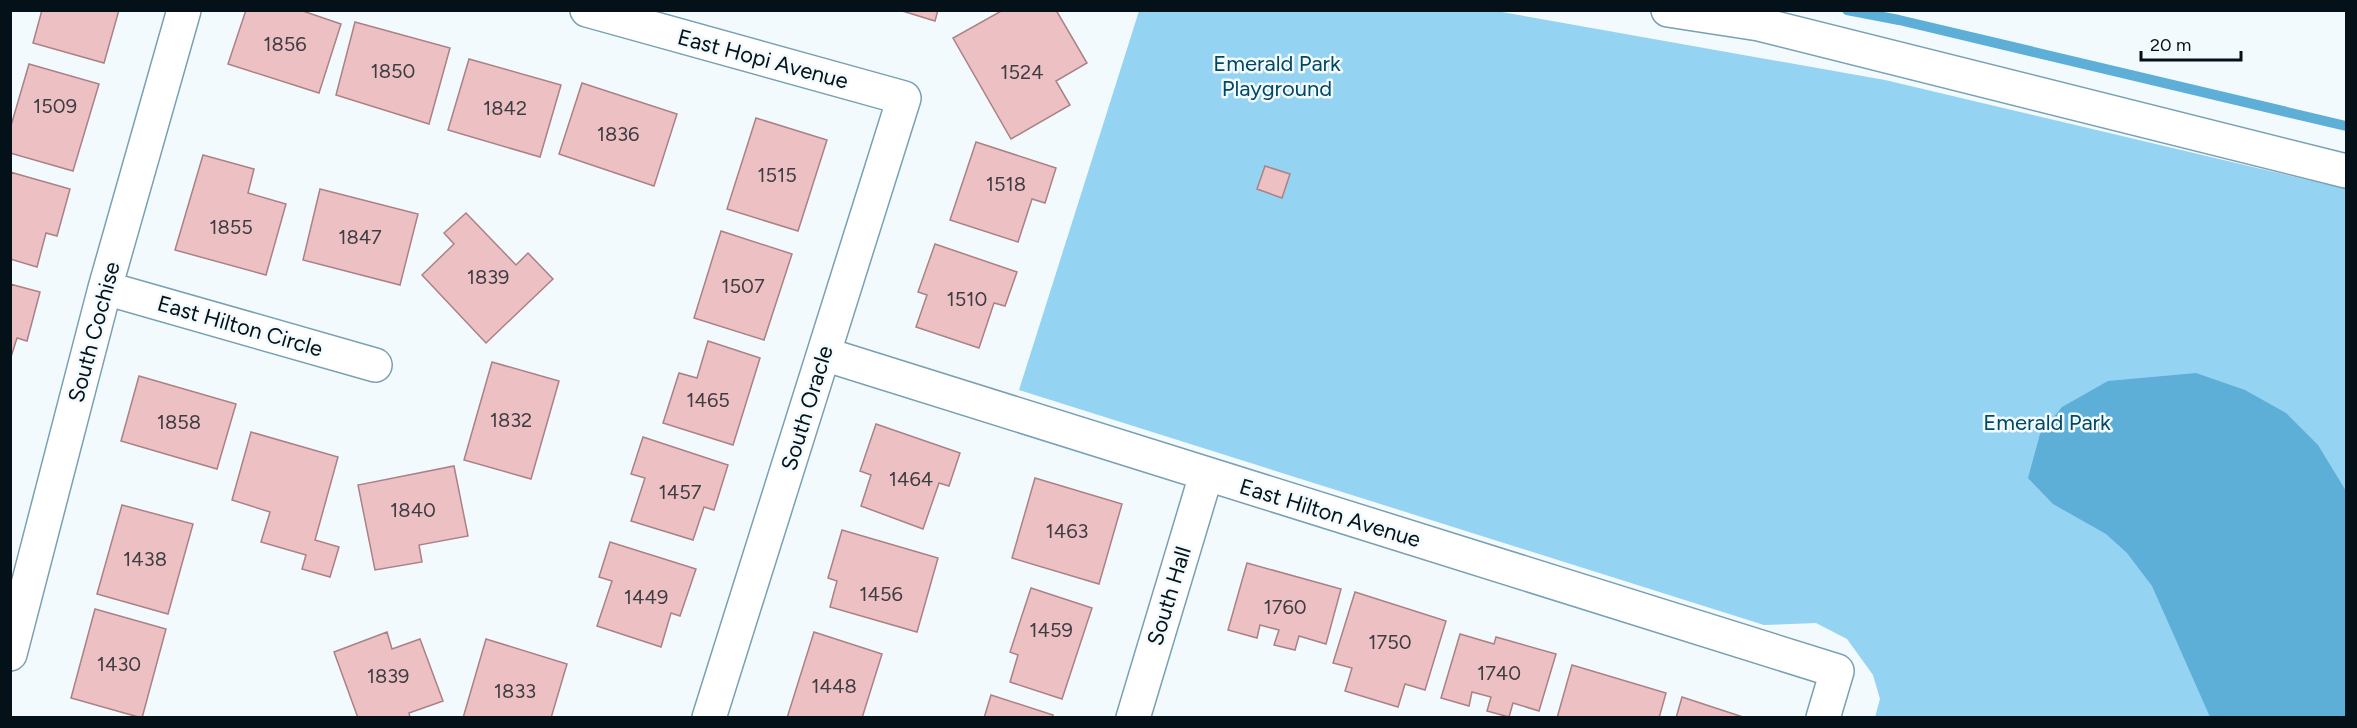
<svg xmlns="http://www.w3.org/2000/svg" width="2357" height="728" font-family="Figtree,sans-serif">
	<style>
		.green { fill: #95d3f3 }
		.water { fill: #5dafd7 }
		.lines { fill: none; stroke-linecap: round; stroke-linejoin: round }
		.stream { stroke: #5dafd7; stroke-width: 10 }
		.building { fill: #edc1c4; stroke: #aa8184; stroke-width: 1.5 }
		.minor-casing { stroke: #7aa0b3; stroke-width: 36 }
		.minor { stroke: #fff; stroke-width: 33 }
		.labels { text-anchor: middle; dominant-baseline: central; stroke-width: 5; stroke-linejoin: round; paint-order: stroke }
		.number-label { font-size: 20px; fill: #3e3d43 }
		.street-label { font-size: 22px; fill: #041118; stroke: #f2fafe }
		.park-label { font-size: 22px; fill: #004863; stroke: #f2fafe }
	</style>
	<rect width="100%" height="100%" fill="#f2fafe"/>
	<path class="green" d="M1139 11H1496L1885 80 2346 189V717H1875L1880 699 1873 675 1847 639 1816 623 1764 625 1019 390Z"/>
	<path class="water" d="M2196 373 2245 390 2286 413 2318 445 2346 491V717H2210L2152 586 2127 553 2106 534 2053 504 2028 478 2040 434 2062 407 2108 381Z"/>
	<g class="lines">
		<path class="stream" d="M1847 10 1899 20 2346 126"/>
	</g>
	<path class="building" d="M42 10H119L104 63 33 43Z
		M246 10H300L341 24 319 93 228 64Z
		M899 10H938L935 21Z
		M1003 10H1056L1087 63 1056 81 1070 105 1011 139 953 38Z
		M355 22 450 48 429 124 336 95Z
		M469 59 561 85 540 157 448 130Z
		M29 64 99 84 73 171 10 153V129Z
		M582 83 677 114 654 186 559 154Z
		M756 118 827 140 798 231 727 209Z
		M976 142 1056 168 1045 203 1032 199 1018 242 950 220Z
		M203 155 254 169 248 193 286 204 266 275 175 250Z
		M1265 166 1290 174 1282 198 1257 189Z
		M10 172 70 189 57 236 46 233 37 267 10 259Z
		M320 189 418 214 400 285 303 260Z
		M466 213 516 265 528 253 553 279 486 343 422 275 454 244 444 233Z
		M721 231 792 254 764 340 694 318Z
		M935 244 1017 272 1005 306 994 303 979 348 916 327 927 295 918 292Z
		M10 284 40 292 27 341 17 338 10 360Z
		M708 341 760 358 733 445 663 423 679 373 697 378Z
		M492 362 559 381 531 479 464 460Z
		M139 376 236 404 217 469 121 441Z
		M876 424 960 453 949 486 939 483 923 529 861 506 871 475 860 471Z
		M251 432 338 457 315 540 339 547 330 577 302 569 306 555 261 542 270 512 232 500Z
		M643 437 728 465 714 510 704 507 693 540 631 521 645 478 631 474Z
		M454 466 468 536 419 545 422 562 375 570 358 485Z
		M1035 478 1122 504 1099 584 1012 558Z
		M122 505 193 524 168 614 97 594Z
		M842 530 938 558 917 632 830 607 837 581 828 578Z
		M610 542 696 569 680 616 671 613 661 647 597 626 612 581 599 577Z
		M1247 563 1341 589 1326 644 1299 636 1295 650 1274 645 1279 630 1260 625 1257 638 1228 630Z
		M1031 588 1092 608 1062 699 1010 682 1018 655 1010 652Z
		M1355 592 1446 621 1425 690 1405 684 1398 707 1345 691 1352 668 1333 663Z
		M95 609 166 629 142 718 71 698Z
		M387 632 392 649 420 639 443 701 409 713 410 718H358L334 652Z
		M814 632 882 654 862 718H787Z
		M1460 634 1494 644 1496 637 1556 654 1539 711 1513 703 1509 717 1487 711 1491 697 1472 692 1469 706 1441 698Z
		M486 639 567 664 551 718H463Z
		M1572 665 1666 693 1659 718H1557Z
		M991 695 1053 715 1052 718H984Z
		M1682 697 1746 718H1676Z"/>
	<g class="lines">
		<g class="minor-casing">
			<path id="minor" d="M587 10 904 98 709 718
				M1668 10 1759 24 2346 171
				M105 288 375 365
				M824 354 1837 671 1823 718
				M10 654 105 288 184 10
				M1133 718 1206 475"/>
		</g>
		<use href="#minor" class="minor"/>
	</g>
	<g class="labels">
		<g class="number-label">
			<text x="285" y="44">1856</text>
			<text x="393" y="71">1850</text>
			<text x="1022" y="72">1524</text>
			<text x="55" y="106">1509</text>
			<text x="505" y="108">1842</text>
			<text x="618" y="134">1836</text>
			<text x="777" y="175">1515</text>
			<text x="1006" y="184">1518</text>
			<text x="231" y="227">1855</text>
			<text x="360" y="237">1847</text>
			<text x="488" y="277">1839</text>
			<text x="743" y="286">1507</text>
			<text x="967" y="299">1510</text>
			<text x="708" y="400">1465</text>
			<text x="511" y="420">1832</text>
			<text x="179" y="422">1858</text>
			<text x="911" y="479">1464</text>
			<text x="680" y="492">1457</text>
			<text x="413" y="510">1840</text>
			<text x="1067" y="531">1463</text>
			<text x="145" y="559">1438</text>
			<text x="881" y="594">1456</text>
			<text x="646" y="597">1449</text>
			<text x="1285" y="607">1760</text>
			<text x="1051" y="630">1459</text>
			<text x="1390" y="642">1750</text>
			<text x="119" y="664">1430</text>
			<text x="1499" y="673">1740</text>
			<text x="388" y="676">1839</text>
			<text x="834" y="686">1448</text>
			<text x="515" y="691">1833</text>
		</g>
		<g class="street-label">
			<text transform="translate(763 59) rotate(15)">East Hopi Avenue</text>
			<text transform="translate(240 326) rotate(16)">East Hilton Circle</text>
			<text transform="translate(94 332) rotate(-75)">South Cochise</text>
			<text transform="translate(807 408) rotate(-73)">South Oracle</text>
			<text transform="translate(1330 513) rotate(17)">East Hilton Avenue</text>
			<text transform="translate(1169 596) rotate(-73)">South Hall</text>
		</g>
		<g class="park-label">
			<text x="1277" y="63">Emerald Park<tspan x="1277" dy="25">Playground</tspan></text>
			<text x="2047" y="422">Emerald Park</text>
		</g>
	</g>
	<rect width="2357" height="728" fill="none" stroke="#041118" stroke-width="24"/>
	<path d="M2141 51v9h100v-9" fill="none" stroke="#041118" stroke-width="3"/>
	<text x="2150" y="51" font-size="18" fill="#041118" stroke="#f2fafe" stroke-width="4.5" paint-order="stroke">20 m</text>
</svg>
